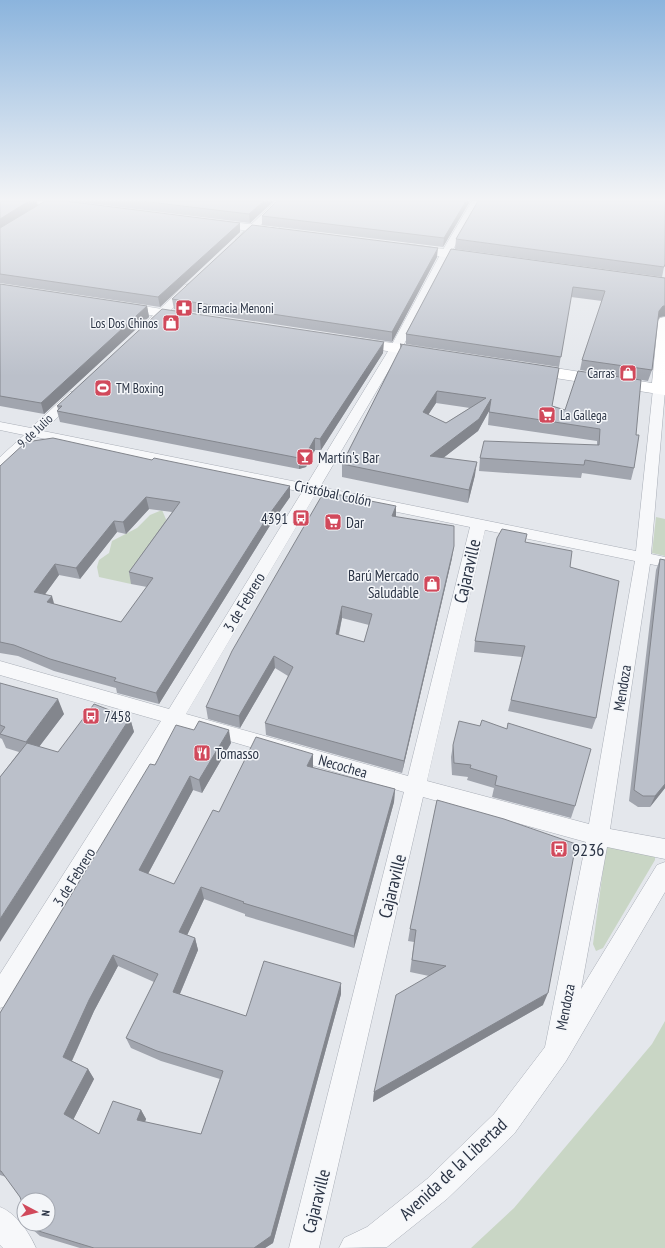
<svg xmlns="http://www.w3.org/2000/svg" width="665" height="1248" font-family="'PT Sans Narrow',sans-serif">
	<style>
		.green { fill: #c9d6c5 }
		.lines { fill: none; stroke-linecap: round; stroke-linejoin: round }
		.minor-casing { stroke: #a9aeb7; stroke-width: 1 }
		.secondary-casing { stroke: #a9aeb7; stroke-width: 1 }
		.minor { fill: #f7f8fa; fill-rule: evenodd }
		.secondary { fill: #fff; fill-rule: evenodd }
		.wall { fill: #a1a5ae; fill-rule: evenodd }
		.shaded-wall { fill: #83868d }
		.building { fill: #bbc0ca; stroke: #83868d; fill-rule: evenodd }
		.labels { text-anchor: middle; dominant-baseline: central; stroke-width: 3; stroke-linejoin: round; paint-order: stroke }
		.far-poi-label { font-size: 13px; fill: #2b3445; stroke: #f4f6f9; text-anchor: start }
		.far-street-label { font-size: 13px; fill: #2b3445; stroke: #f4f6f9 }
		.poi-label { font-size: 15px; fill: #2b3445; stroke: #f4f6f9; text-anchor: start }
		.street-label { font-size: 15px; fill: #2b3445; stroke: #f4f6f9 }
		.near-street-label { font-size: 18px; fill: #2b3445; stroke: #f4f6f9 }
		.near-poi-label { font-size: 18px; fill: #2b3445; stroke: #f4f6f9; text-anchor: start }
	</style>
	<rect width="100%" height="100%" fill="#e4e7ec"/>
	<path class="green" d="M162 510 168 524 131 584 99 577 97 567 99 560 109 553 112 541 137 528 150 515Z
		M656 517 665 519V556L652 553Z
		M607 846 655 856V860L603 948 596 951 593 944 606 848Z
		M665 1021V1248H471L514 1208 652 1044Z"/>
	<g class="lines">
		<g class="minor-casing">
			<path id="minor" d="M276 201H285L242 243H236V239Z
				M472 201H480L451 253 402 348 320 487 636 551 653 389 655 386H663L665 391 651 554 665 557V567L650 564 610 829 665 839V859L607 847 581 989 657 865 665 862V892L566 1061 514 1134 447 1199 387 1247 339 1248 344 1238 367 1227 427 1179 494 1114 545 1047 586 842 423 797 319 1248H289L404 792 178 726 9 1005 0 1008V974L161 721 0 675V661L169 709 302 492 36 437 5 467 0 468V457L24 435 0 430V422L31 428 70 392H78L80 395 78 398 43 431 307 484 390 348 441 253ZM315 495 470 527 408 776 186 714ZM485 530 635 561 589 824 427 781Z
				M189 284 193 285 194 287 193 289 153 327H145L143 325 145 323 185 285Z
				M0 1207C16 1213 29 1232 36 1248H3L0 1245Z"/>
		</g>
		<g class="secondary-casing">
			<path id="secondary" d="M28 201H60L78 204 80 206 74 209 33 204Z
				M211 220 278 227 284 231 278 235 207 225 205 223 207 221Z
				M408 244 479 254 485 258 479 262 404 251 402 248 404 245Z
				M118 302 187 313 192 314 194 317 192 320 187 321 113 309 111 306 113 303Z
				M665 317V395L529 374 524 372 521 369 524 366 529 364 652 383 658 321 660 318Z
				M355 338 430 348 435 350 438 353 435 356 430 358 350 345 348 342 350 339Z"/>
		</g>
		<use href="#minor" class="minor"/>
		<use href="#secondary" class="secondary"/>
	</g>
	<path class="wall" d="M0 201 38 206 240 223V232L160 307 0 283Z
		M71 201H274L250 223Z
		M470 201 443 247 262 225V216Z
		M456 239 664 267 662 277 455 249Z
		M451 249 665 278V316L660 317 658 318 652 370 648 381 580 370 582 360 602 301 571 297 559 367 406 344V334Z
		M437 257 392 342 174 309 172 299Z
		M0 284 147 306 149 317 44 414 0 406Z
		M400 344 552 406 636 435 634 468 631 480 582 473 581 478 479 471 480 458 597 445V441L488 425 489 411 478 431 443 458 475 475 468 503 342 477V464L400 350ZM436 403 470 408 446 423 428 415Z
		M383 353 321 450H315L306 467 299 469 60 422 57 411 58 409 57 406Z
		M152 460 290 486V497L269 527 159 704 117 693 116 688 54 671 18 656 0 653V466ZM149 509 172 512 129 572 131 584 147 587 121 622 54 604 45 594 59 575 80 579 117 532 126 534Z
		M396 506V517L452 558 402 773 266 735 265 723 288 676 275 668 240 728 208 719 206 707ZM342 618 369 625 364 642 339 635Z
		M525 542 570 567 596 718 592 729 508 711 522 657 474 652 475 641Z
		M660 559 665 560V788L650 807H638L629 801 656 570Z
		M0 683 64 714 39 747 58 752 130 718 134 732 0 777 19 752 6 748 2 739 0 738Z
		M231 743 202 793 193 790 148 874 174 884 219 812 313 754V768L395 789 394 802 354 948 245 916V914L204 899 187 935 195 938 198 950 180 994 246 1016 341 994 273 1243 265 1248H80L40 1236 32 1229 20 1197 6 1177 0 1175V1013L155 765ZM118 966 154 982 126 1038 131 1048 161 1061 220 1079 201 1134 145 1122 146 1119 141 1110 99 1134 73 1120 94 1079 88 1069 72 1061 94 1011Z
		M453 745 575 806 571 818 492 797 494 788 467 780 468 777 452 775 451 757Z
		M437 800 543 1005 373 1102 374 1092 429 976 410 972 414 942 408 941 410 929Z"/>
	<path class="shaded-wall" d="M29 201H37L38 206 0 229V219Z
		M264 201H274L250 223 249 214Z
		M466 201H470L443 247 444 238Z
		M240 223V232L160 307 158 297Z
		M438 248 437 257 392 342V332Z
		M147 306 149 317 44 414 41 403Z
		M663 306H665V316L660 317 657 321 659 311Z
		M384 342 383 353 321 450 320 439Z
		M437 391 436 403 422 424 423 412Z
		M491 399 489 411 478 431 429 469 430 456Z
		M315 438V450L306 467 299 469V458Z
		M477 462 475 475 468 503 469 490Z
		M290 486V497L269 527 159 704 156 693 268 516Z
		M146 497 149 509 126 534 123 522Z
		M396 506V518L392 516Z
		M114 521 117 532 80 579 76 568Z
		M454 546 452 558 402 773 404 761Z
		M55 564 59 575 38 604 34 592Z
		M52 596 55 607 47 602Z
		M342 606V618L336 646V634Z
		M274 656 275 668 240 728 239 716Z
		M58 699 64 714 32 756 26 742Z
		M130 718 134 732 0 942V919Z
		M229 730 231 743 202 793 199 780Z
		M313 754V767L307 779V766Z
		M190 776 193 790 143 883 139 870Z
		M665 784V788L650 807 655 796Z
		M395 789 394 802 354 948V936Z
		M201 887 204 899 183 944 179 932Z
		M195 938 198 950 176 1003 173 992Z
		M113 955 118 966 94 1011 69 1067 63 1057 89 1000Z
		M341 983V994L273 1243 265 1248H254Z
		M548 993 543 1005 373 1102 374 1092Z
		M88 1069 94 1079 71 1124 64 1114Z
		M141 1110 146 1119 142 1129 137 1120Z"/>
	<path class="building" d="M0 201H29L0 219Z
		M45 201H65L240 223 158 297 0 274V228Z
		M141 201H264L249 214Z
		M277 201H466L444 238 262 216Z
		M478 201H665V264L664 267 456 239Z
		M252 225 438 248 392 332 172 299Z
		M451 249 665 278V306H663L659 311 652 370 582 360 605 291 573 287 561 357 406 334Z
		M0 284 147 306 41 403 0 396Z
		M162 309 384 342 320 439 315 438 305 456 299 458 57 411 62 406H57Z
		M400 344 559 368 552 406 565 410 578 371 641 380 636 435H639L634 468 585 460 584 465 480 458 484 441 599 445 600 429 489 412 491 399 479 419 430 456 477 462 469 490 342 464 402 345ZM437 391 486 398 446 423 423 412Z
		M53 438 152 460 154 458 290 486 268 516 156 693 114 681 116 678 50 659 14 645 0 642V466L26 442ZM146 497 180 502 129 572 153 578 121 622 47 602 52 596 34 592 55 564 76 568 114 521 123 522Z
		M335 494 396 506 392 516 454 526V546L404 761 265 723 293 667 274 656 239 716 206 707 232 651 321 497ZM342 606 372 614 364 642 336 634Z
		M502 529 527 534 525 542 572 551 570 567 619 581 596 718 511 700 525 646 475 641 497 538Z
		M660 559 665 560V784L655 796H643L634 790Z
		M0 683 58 699 26 742 0 734 5 727 0 725Z
		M94 704 130 718 0 919V777L27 743 58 752Z
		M482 720 507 729 508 723 591 749 575 806 495 785 497 776 470 768 471 765 454 763 453 745 459 721 480 726Z
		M199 721 229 730 199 780 190 776 139 870 174 884 213 810 219 812 256 737 313 754 307 766 395 789 354 936 243 903 244 902 201 887 179 932 195 938 173 992 246 1016 264 961 341 983 271 1236 254 1248H94L32 1229 30 1224H48V1200H24V1208L20 1197 1 1171H0V1013L150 764 155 765 176 725 194 730ZM113 955 158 974 126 1038 157 1051 223 1071 201 1134 137 1120 141 1110 113 1101 99 1134 64 1114 88 1069 63 1057 89 1000Z
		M437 800 504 819 576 844 548 993 374 1092 396 995 446 966 412 960 416 930 410 929Z"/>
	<linearGradient id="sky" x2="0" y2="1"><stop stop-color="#8bb4dd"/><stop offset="0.53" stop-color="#f3f4f6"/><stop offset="1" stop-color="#f3f4f6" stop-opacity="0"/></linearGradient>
	<rect width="665" height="376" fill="url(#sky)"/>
	<defs>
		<g id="pharmacy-square" transform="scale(0.9)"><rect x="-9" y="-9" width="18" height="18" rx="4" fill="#d1495b" stroke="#f4f6f9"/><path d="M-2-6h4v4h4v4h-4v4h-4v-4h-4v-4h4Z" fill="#fff"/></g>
		<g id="shop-square" transform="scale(0.9)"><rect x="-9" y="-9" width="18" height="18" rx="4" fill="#d1495b" stroke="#f4f6f9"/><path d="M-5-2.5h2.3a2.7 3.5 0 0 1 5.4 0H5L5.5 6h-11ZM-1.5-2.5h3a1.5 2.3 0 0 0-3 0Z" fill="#fff"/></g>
		<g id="stadium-square" transform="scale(0.9)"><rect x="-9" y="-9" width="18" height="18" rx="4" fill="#d1495b" stroke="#f4f6f9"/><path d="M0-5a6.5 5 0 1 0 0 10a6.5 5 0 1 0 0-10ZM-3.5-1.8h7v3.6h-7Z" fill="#fff"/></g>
		<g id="supermarket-square" transform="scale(0.9)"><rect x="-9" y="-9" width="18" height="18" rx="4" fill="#d1495b" stroke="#f4f6f9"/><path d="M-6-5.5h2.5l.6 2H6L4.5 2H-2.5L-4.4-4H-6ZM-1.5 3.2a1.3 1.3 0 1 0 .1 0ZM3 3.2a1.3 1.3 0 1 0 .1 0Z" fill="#fff"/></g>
		<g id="bar-square" transform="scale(0.9)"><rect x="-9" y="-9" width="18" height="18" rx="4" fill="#d1495b" stroke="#f4f6f9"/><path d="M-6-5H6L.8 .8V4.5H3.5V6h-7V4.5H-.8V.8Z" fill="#fff"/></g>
		<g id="bus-square" transform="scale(0.9)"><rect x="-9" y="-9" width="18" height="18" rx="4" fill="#d1495b" stroke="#f4f6f9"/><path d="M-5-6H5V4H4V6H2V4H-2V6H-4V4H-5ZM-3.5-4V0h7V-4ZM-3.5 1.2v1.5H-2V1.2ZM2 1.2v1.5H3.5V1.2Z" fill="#fff"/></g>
		<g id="restaurant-square" transform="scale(0.9)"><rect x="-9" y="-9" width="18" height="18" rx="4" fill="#d1495b" stroke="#f4f6f9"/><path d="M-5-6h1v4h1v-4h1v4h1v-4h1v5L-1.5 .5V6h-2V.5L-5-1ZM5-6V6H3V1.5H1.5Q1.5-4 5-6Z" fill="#fff"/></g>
	</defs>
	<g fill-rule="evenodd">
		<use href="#pharmacy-square" x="184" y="308"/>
		<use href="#shop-square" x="171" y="323"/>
		<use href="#shop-square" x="628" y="373"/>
		<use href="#stadium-square" x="103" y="388"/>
		<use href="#supermarket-square" x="547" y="415"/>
		<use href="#bar-square" x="305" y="457"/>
		<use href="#bus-square" x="301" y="518"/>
		<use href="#supermarket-square" x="333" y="522"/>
		<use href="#shop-square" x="432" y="584"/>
		<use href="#bus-square" x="91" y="716"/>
		<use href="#restaurant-square" x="202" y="753"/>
		<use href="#bus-square" x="559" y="849"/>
	</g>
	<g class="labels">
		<g class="far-poi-label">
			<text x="197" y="308">Farmacia Menoni</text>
			<text x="158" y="323" text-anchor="end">Los Dos Chinos</text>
			<text x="615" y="373" text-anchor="end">Carras</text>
			<text x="116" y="388">TM Boxing</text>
			<text x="560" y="415">La Gallega</text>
		</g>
		<g class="far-street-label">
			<text transform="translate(35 431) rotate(-43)">9 de Julio</text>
		</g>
		<g class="poi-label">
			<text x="318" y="457">Martin's Bar</text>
			<text x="288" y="518" text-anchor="end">4391</text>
			<text x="346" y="522">Dar</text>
			<text x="419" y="575" text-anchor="end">Barú Mercado<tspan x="419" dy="17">Saludable</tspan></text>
			<text x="104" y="716">7458</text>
			<text x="215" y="753">Tomasso</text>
		</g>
		<g class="street-label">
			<text transform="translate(333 493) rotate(12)">Cristóbal Colón</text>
			<text transform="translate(244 602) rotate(-59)">3 de Febrero</text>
			<text transform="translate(622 688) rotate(-81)">Mendoza</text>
			<text transform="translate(343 766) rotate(16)">Necochea</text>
			<text transform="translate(74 877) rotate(-58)">3 de Febrero</text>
			<text transform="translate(565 1007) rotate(-79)">Mendoza</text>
		</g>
		<g class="near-street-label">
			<text transform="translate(467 571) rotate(-77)">Cajaraville</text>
			<text transform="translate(392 886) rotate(-76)">Cajaraville</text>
			<text transform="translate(453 1169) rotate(-43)">Avenida de la Libertad</text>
			<text transform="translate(316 1201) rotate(-76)">Cajaraville</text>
		</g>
		<g class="near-poi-label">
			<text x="572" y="849">9236</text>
		</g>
	</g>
	<g transform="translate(36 1212) rotate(97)"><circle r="19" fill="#f4f6f9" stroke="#a4a8b1"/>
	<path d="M0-3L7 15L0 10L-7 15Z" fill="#d1495b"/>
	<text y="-6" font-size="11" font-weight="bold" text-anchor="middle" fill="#2b3445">N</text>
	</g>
</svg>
